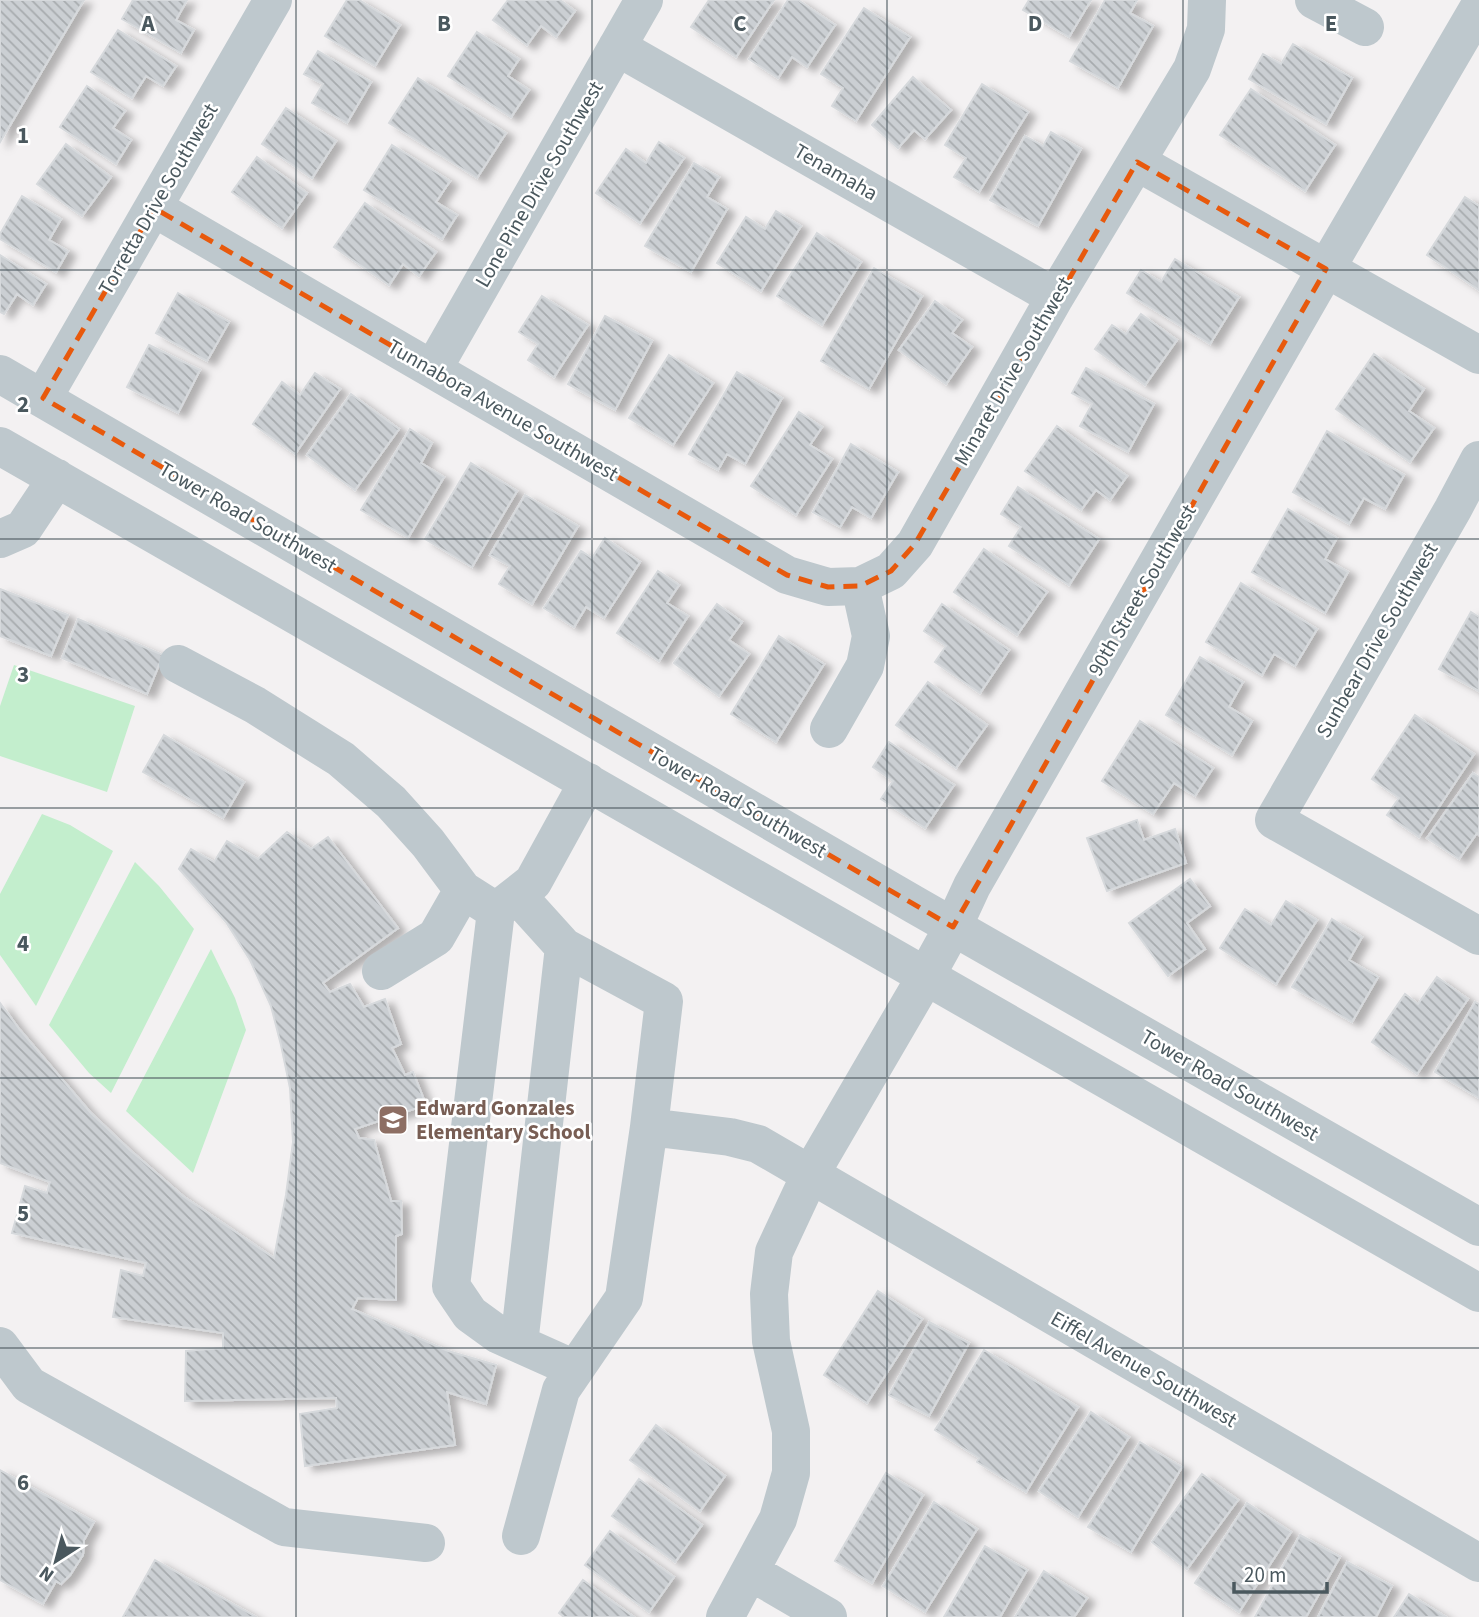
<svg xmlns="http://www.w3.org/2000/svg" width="1479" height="1617" font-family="'Source Sans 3',sans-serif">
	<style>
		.green { fill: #c3eecd }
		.building { fill: url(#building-back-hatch); stroke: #d6d9dc; stroke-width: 2; filter: url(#shadow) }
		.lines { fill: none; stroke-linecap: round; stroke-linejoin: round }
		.minor { stroke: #bec8cd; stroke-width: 38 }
		.marked { fill: none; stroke: #e8590c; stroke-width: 5; stroke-dasharray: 14 9; stroke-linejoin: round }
		.grid { fill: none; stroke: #4a585e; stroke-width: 2; stroke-opacity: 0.55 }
		.labels { text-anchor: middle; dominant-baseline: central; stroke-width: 5; stroke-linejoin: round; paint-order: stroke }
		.street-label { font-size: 21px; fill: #4a585e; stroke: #fff }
		.education-label { font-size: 21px; font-weight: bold; fill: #785e54; stroke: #fff; text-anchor: start }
		.grid-label { font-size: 23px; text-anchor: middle; font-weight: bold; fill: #4a585e; stroke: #fff; stroke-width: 5; stroke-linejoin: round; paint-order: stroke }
	</style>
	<defs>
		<pattern id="building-back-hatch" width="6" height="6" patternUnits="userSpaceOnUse" patternTransform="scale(1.75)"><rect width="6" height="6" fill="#cbcfd3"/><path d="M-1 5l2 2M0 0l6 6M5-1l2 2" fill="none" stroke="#a7abae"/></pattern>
		<filter id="shadow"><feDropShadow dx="8" dy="4.5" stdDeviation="3.5" flood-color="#0004"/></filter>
	</defs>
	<rect width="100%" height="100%" fill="#f3f1f2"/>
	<path class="green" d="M14 665 135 706 107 792 0 756V706Z
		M42 814 70 825 113 851 36 1006 0 955V894Z
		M135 862 159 886 194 929 111 1093 89 1073 49 1025Z
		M211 949 235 998 246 1030 193 1173 126 1111Z"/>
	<path class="building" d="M0 0H84L0 142Z
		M133 0H187L176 20 194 30 181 53 122 19Z
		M347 0H359L400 25 375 66 325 36Z
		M508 0H560L575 11 556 37 541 26 527 45 493 20Z
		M709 0H774L736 57 691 27Z
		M788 0H798L835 25 807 67 792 57 778 78 749 59Z
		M1029 0H1091L1069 37 1023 10Z
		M1105 0H1137L1130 13 1153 26 1118 88 1070 61Z
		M864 8 910 37 856 121 832 106 843 88 821 74Z
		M118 30 176 66 163 86 146 76 132 98 91 72Z
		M477 32 519 59 508 76 529 90 511 117 448 76Z
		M1293 44 1352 78 1326 124 1249 79 1263 54 1281 64Z
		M318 51 371 82 347 123 312 103 323 84 304 74Z
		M913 77 951 110 925 139 914 130 898 148 872 125Z
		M418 78 506 133 477 178 389 123Z
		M982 84 1028 112 979 192 954 177 966 158 945 145Z
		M87 86 125 111 113 128 131 140 116 164 60 127Z
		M1251 89 1335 145 1305 191 1220 135Z
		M286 108 336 141 312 178 262 144Z
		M1051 132 1081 149 1038 226 990 200 1025 136 1043 146Z
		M659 142 684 158 640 223 596 193 626 149 646 163Z
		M66 144 111 177 82 216 37 184Z
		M392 145 450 181 436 202 457 215 442 239 364 190Z
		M257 157 307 193 282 228 232 192Z
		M694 163 719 177 707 197 727 209 691 272 645 246Z
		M22 196 61 219 49 240 68 251 56 272 0 239V234Z
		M1465 197 1479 206V290L1427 255Z
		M365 203 436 252 419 276 403 264 389 285 334 247Z
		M776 211 801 226 761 291 717 263 746 217 765 229Z
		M817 233 861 262 822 325 777 296Z
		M0 255 46 284 33 305 17 294 4 314 0 312Z
		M1175 259 1239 297 1210 344 1127 293 1141 270 1161 282Z
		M874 268 922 296 869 389 821 361Z
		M178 293 229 322 207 361 156 333Z
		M542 296 588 325 554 377 528 360 538 344 519 332Z
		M935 301 962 320 952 333 972 347 946 384 899 350Z
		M1141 314 1177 340 1145 385 1095 349 1112 325 1126 334Z
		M605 316 652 341 615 410 568 384Z
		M149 345 200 370 178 413 127 387Z
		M1374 354 1424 389 1409 411 1434 428 1410 462 1336 409Z
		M669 355 713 383 673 445 629 418Z
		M1086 368 1154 404 1128 452 1080 426 1092 404 1072 393Z
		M737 372 782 398 745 464 727 454 718 470 689 454Z
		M315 373 340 389 295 454 253 424 282 382 300 395Z
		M351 394 399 429 355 490 307 455Z
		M799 412 822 427 810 445 832 459 796 515 751 486Z
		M1057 426 1127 476 1110 500 1096 490 1081 510 1025 471Z
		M410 429 432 443 421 463 444 477 408 538 361 510Z
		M1327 431 1404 475 1385 509 1364 498 1349 524 1293 492Z
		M851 444 898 472 871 518 852 507 840 527 813 512Z
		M471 463 517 491 472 567 425 539Z
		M1018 487 1099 539 1069 585 1009 546 1021 527 1001 514Z
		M525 495 578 526 532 604 499 584 510 566 490 555Z
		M1288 509 1337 538 1325 559 1348 572 1325 613 1252 572Z
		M605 538 640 562 604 618 586 607 574 627 544 608 581 551 592 558Z
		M984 549 1047 592 1017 635 954 592Z
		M658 571 679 585 667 603 688 616 659 661 617 633Z
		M1241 583 1317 629 1295 666 1274 654 1262 675 1206 642Z
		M0 589 68 615 51 656 0 636Z
		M717 604 742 622 729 640 749 654 719 696 674 663Z
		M942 604 1009 650 980 693 935 662 946 646 924 631Z
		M1471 612 1479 617V691L1439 669Z
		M78 619 163 655 147 694 62 658Z
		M779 636 824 664 776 742 731 714Z
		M1200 657 1243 682 1229 707 1252 721 1232 755 1166 715Z
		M928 682 987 725 956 768 896 725Z
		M1415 715 1474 754 1419 837 1387 815 1399 798 1372 779Z
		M1140 721 1213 768 1195 796 1174 783 1153 814 1102 781Z
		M164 735 244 782 223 818 143 772Z
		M889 742 954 785 925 828 881 799 893 781 873 767Z
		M1473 773 1479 777V835L1477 833 1459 859 1427 838Z
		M1137 820 1144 840 1175 829 1186 863 1107 891 1087 838Z
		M287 832 311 849 328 837 398 928 323 983 330 992 350 984 364 1007 385 999 401 1044 392 1048 405 1075 413 1072 426 1105 355 1129 359 1138 374 1140 391 1201H401L402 1234 396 1236V1300L358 1298 352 1309 448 1351 496 1365 486 1404 447 1392 455 1445 305 1466 300 1414 337 1408 336 1398 185 1401 186 1351 223 1348V1333L113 1317 121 1270 143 1276 146 1263 12 1233 25 1186 47 1193 50 1182 0 1163V1003L20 1030 90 1112 130 1150 183 1196 274 1258 286 1195 293 1142 290 1088 281 1045 271 1006 250 960 226 922 179 869 191 849 214 862 227 841 258 859Z
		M1190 879 1210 906 1187 923 1205 949 1168 976 1129 923Z
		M1286 901 1317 920 1276 984 1220 948 1245 909 1271 925Z
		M1332 919 1362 937 1349 960 1378 977 1352 1022 1292 987Z
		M1437 977 1468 999 1417 1074 1372 1042 1405 994 1418 1004Z
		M1475 1002 1479 1004V1098L1435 1072Z
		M878 1291 922 1319 867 1403 824 1375Z
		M929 1322 969 1343 929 1416 889 1395Z
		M984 1350 1078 1407 1026 1492 977 1462 979 1458 935 1430Z
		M1091 1412 1129 1437 1078 1517 1039 1491Z
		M656 1425 725 1476 700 1511 630 1460Z
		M1140 1442 1182 1467 1131 1552 1088 1527Z
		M0 1470 94 1522 84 1540 83 1555 70 1575 61 1584 56 1581 43 1604 0 1580Z
		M886 1473 923 1495 872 1583 835 1561Z
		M1202 1474 1238 1500 1187 1569 1152 1542Z
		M639 1479 702 1525 675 1562 612 1516Z
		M934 1502 977 1529 925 1612 883 1586Z
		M1247 1503 1291 1532 1239 1612 1195 1583Z
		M610 1531 674 1577 649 1612 585 1565Z
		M1300 1535 1340 1557 1306 1617H1255Z
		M985 1546 1027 1570 1000 1617H944Z
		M155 1560 256 1617H123Z
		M1347 1562 1392 1586 1376 1617H1318Z
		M1044 1571 1087 1598 1074 1617H1015Z
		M583 1580 634 1617H564L559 1613Z
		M1409 1594 1446 1617H1394Z"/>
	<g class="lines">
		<path class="minor" d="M1314 0 1365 27
			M617 47 1055 297
			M1137 162 1479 355
			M154 208 787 575 828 587 860 586
			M433 369 644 0
			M0 374 915 905 1479 1227
			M43 398 273 0
			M0 446 1479 1293
			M1479 460 1453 509 1274 820 1479 936
			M0 539 23 529 57 478
			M178 664 255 705 341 759 391 802 428 843 463 890 496 911
			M829 729 865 666 871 636 860 586 891 571 915 544 1055 297 1192 69 1206 29 1207 0
			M517 895 564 947 664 1001 649 1127
			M381 971 436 937 463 890
			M519 1344 564 947
			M0 1346 29 1385 284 1527 426 1543
			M575 1369 499 1335 470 1314 451 1286 496 911 533 882 588 782
			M521 1536 561 1390 624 1298 649 1127 730 1137 758 1144 1479 1563
			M751 1572 828 1617
			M725 1617 778 1519 791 1473V1431L771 1341 769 1294 774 1252 810 1175 926 976 953 927 972 886 1326 269 1479 7"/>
	</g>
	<path class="marked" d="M1137 162 1326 269 953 927 43 398 154 208 787 575 828 587 860 586 891 571 915 544Z"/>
	<path class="grid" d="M296 0V1617M592 0V1617M887 0V1617M1183 0V1617M0 270H1479M0 539H1479M0 808H1479M0 1078H1479M0 1348H1479"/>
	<defs>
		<g id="school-square" transform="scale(1.575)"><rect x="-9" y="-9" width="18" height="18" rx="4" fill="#8d6e63" stroke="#fff"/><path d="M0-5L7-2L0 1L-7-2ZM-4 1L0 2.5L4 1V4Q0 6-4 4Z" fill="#fff"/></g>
	</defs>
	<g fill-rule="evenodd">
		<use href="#school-square" x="393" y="1120"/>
	</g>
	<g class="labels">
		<g class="street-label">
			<text transform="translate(836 172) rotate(30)">Tenamaha</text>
			<text transform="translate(539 184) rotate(-60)">Lone Pine Drive Southwest</text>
			<text transform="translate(158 199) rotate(-60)">Torretta Drive Southwest</text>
			<text transform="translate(1013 371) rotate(-60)">Minaret Drive Southwest</text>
			<text transform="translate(503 410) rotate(30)">Tunnabora Avenue Southwest</text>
			<text transform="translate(248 517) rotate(30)">Tower Road Southwest</text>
			<text transform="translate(1142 590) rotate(-60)">90th Street Southwest</text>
			<text transform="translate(1377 640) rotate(-60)">Sunbear Drive Southwest</text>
			<text transform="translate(738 802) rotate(30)">Tower Road Southwest</text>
			<text transform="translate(1230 1085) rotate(30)">Tower Road Southwest</text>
			<text transform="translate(1144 1369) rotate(30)">Eiffel Avenue Southwest</text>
		</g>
		<g class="education-label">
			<text x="416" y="1108">Edward Gonzales<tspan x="416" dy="24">Elementary School</tspan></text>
		</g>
	</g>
	<g class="grid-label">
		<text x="148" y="31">A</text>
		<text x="444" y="31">B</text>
		<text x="740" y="31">C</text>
		<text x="1035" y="31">D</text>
		<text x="1331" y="31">E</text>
		<text x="23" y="143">1</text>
		<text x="23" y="412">2</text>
		<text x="23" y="682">3</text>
		<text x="23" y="951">4</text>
		<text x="23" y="1221">5</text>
		<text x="23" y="1490">6</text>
	</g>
	<g transform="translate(56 1561) rotate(216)" stroke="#ffffff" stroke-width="5" paint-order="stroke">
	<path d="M0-5L12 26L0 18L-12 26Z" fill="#4a585e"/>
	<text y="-10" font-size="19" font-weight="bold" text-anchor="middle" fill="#4a585e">N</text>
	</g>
	<path d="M1234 1582v10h93v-10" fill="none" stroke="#4a585e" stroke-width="3.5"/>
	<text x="1244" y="1582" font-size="21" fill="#4a585e" stroke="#ffffff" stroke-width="5" paint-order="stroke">20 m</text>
</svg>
